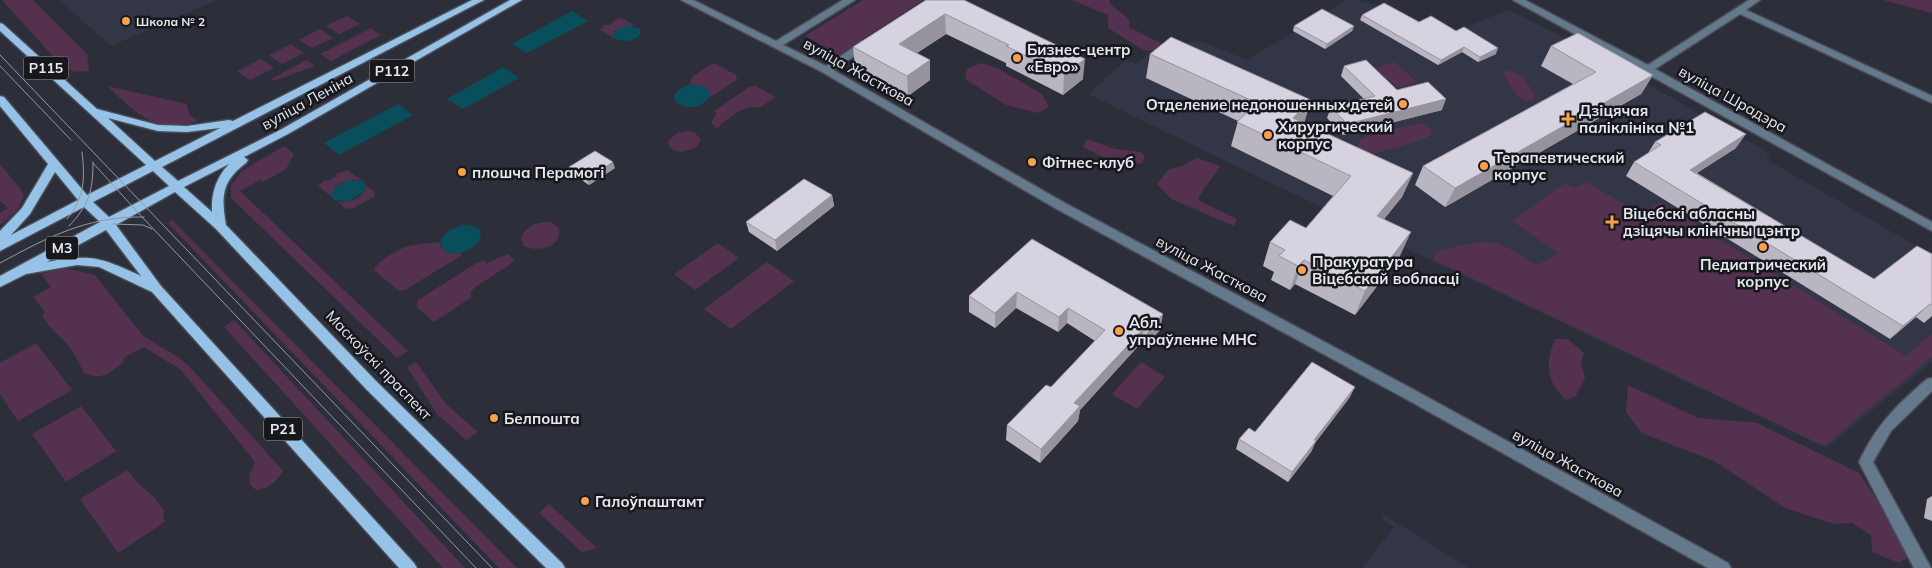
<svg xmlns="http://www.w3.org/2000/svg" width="1932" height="568" font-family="Mulish,sans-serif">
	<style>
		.built { fill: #323647 }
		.green { fill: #54314f }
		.water { fill: #094f5b }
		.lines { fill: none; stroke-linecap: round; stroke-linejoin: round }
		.minor-casing { stroke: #4a4d57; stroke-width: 3 }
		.major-casing { stroke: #4a4d57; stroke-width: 3 }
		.minor { fill: #64798b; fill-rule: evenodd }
		.major { fill: #95c2e6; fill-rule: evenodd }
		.tram { stroke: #9598a1; stroke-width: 1 }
		.wall { fill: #b9b5c1 }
		.shaded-wall { fill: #96939d }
		.building { fill: #d7d2e0; stroke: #96939d }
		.poi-dot { fill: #f8a04b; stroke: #16181c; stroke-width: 2 }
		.labels { text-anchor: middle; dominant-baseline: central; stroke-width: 5; stroke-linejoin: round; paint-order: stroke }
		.far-poi-label { font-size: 12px; font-weight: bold; fill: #e6e8ef; stroke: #16181c; text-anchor: start }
		.shield { fill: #16181c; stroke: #a8aab0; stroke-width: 1 }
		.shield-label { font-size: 14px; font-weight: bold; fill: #e6e8ef }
		.poi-label { font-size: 15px; font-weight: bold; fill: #e6e8ef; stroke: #16181c; text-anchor: start }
		.street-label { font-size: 15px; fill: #e6e8ef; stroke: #16181c }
	</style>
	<rect width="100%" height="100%" fill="#2c2f3a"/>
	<path class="built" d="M59 0H217L111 46Z
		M1347 0H1358L1388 9 1440 37 1509 10 1572 41 1762 149 1771 155 1766 159 1932 255V362L1826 448 1405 248 1088 94 1126 60 1136 64 1158 47 1201 41 1247 60Z
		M1384 515 1469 568H1362L1394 527 1382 519Z"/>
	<path class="green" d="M2 0H33L87 54 89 71 75 72 61 65Z
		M863 0H923L839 55 805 36Z
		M1072 0H1110L1109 1 1111 5 1129 19V27L1164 45 1158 51 1143 50 1108 28V15Z
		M1883 0H1932V13Z
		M347 16 360 24 339 34 326 26Z
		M621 18 637 26 633 25 614 31V38L600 30 604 25H611L613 21Z
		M371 28 381 35 331 61 320 54Z
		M320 29 333 38 312 48 299 40Z
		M291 44 304 53 282 64 269 55Z
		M261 59 274 68 250 80 237 71Z
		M306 60 315 66 274 81 271 79Z
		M1395 62 1417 82 1397 88 1375 68Z
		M981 63 999 69 1043 95 1049 107 1038 113 1006 105 965 79 967 69Z
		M711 64H716L736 75 737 80 710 97V92L689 85 692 77Z
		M1509 70 1522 75 1535 95 1534 100C1518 104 1511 87 1504 75V72Z
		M107 86 187 104 189 114 198 121C156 136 135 112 107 86Z
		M756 86 776 97 759 108C744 103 729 119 717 128L711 123 717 113 713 112 749 87Z
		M1423 123 1432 130C1431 132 1430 135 1428 137 1426 139 1375 154 1371 154 1364 155 1361 151 1357 147L1361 139 1379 132Z
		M687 131 694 132 701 139 696 148 680 152 670 148 668 141 677 133Z
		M1087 139 1115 149 1141 152 1145 157 1142 163 1121 166 1083 147Z
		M284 146 294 154 286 169 263 182 260 180 240 191 408 351 397 358 231 198V185L242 171Z
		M1197 158 1220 166C1213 179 1203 187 1198 200L1237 219 1234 226 1171 199 1157 184 1169 169 1182 166Z
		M0 164 22 191 24 197 16 211 0 225V213L8 208 0 201Z
		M347 170 363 181C353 178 342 181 334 188L332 197 318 186 325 180 328 181 337 176 336 174Z
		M1587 182 1639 213 1660 202 1906 356 1932 333V357L1824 446 1434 260 1435 252C1448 248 1476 241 1489 242 1506 243 1523 258 1538 265L1558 253 1512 221 1565 183 1574 188Z
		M366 185 375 192 374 197 353 208 346 209 338 202C350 203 365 198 366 185Z
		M172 220 517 568H499L168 223Z
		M551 222 559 228C563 247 537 253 524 246L521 238C525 226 538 221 551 222Z
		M440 242V246L454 254 461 253 462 255 405 290 399 291 374 270C376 262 400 248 409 246 419 244 430 243 440 242Z
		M718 243 739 258 695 290 674 274Z
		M508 254 515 261 474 288 470 293 472 297 434 322 416 307 418 300 475 264 484 260 487 263Z
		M767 262 794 281 731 329 704 309Z
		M60 269H70L95 275 143 336 178 357 191 368 283 471C276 482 270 488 256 490L250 484 249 476 255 462 181 370 144 347 123 358 124 361C111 373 101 381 84 373 79 363 75 354 68 345 59 335 49 328 42 315L45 312 33 297 51 287 41 274Z
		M234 320 465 568H443L224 327Z
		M1555 339H1568L1584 353 1581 363 1585 378 1575 397 1565 400C1546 379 1545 365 1555 339Z
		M36 343 72 390 18 421 0 394V363Z
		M416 362 446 404 478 432 466 440 437 414 407 367Z
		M1141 362 1165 377 1137 409 1112 394Z
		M1628 385 1698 418 1757 423 1859 473 1892 522 1908 557 1899 563 1872 552 1871 535 1852 523 1834 524 1785 508 1716 462 1642 433 1626 412Z
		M81 406 116 451 66 482 32 434Z
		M127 470 137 482 155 498 164 511 163 518 166 521 118 553 80 499Z
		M549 504 597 548 582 552 539 513Z"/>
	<path class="water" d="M572 11 588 21 527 53 512 44Z
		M629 25 640 29 641 34C633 42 623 43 614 38L613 34 617 29Z
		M503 67 519 78 463 109 447 99Z
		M689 85C697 84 718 88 707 100 699 109 678 111 674 97L678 90Z
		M398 104 413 115 339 155 324 143Z
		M348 180 363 181 366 185 364 192 349 201 334 200 331 195 334 188Z
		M463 225C501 224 470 265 443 250L440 242C445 232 453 228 463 225Z"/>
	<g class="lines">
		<g class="minor-casing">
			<path id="minor" d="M681 0H693L776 41 843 0H855L783 45 826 66 863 41H871V45L833 70 1063 202 1418 392 1728 563 1731 568H1708L1408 400 1055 208 822 72Z
				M1513 0H1525L1648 65 1749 0H1760L1746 10 1932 96V103L1740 14 1655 69 1932 222V231Z
				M1932 378V391L1891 431 1873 462 1931 568H1914L1859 462C1876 425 1897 405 1927 379Z"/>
		</g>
		<g class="major-casing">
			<path id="major" d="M472 0H484L162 167 178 181 280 130 510 0H522L288 134 244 157 248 160 246 163C222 181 221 196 226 225L376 381 562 563 565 568H546L366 389 216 229 175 192 116 225 161 286 414 563 417 568H399L152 292 99 267 77 265 26 274 0 287V276L100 222 84 207 0 251V231L22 208 48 164 0 106V96L4 97 87 195 146 165 0 31V23L3 24 97 109 158 125 187 126 229 120 233 121ZM108 118 158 131 187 132 220 128 155 161ZM229 164C216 178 211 193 212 212L184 187ZM153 171 169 186 109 217 93 202ZM55 172 78 200 11 235 30 214ZM106 230 141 276C99 257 92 254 47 262Z"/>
		</g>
		<use href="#minor" class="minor"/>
		<use href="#major" class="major"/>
		<path class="tram" d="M0 55 492 568
			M0 66 71 140
			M93 163 142 217 476 568
			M67 219C85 198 85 178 82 152
			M113 224 143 225 152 229
			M69 226C89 205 93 191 93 162
			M0 263C48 237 88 216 144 217"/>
	</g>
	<path class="wall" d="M926 0 1083 79 1063 95 1006 66V63L946 34 917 53 930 60V80L908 96 855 67 853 47Z
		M1362 15 1419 22 1496 54 1478 62 1462 52 1438 65 1360 20Z
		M1294 26H1354L1352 31 1325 49 1293 31Z
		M1551 46 1653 75 1641 94 1445 207 1415 185 1423 166 1573 84 1541 66Z
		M1150 54 1413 173 1402 197 1384 219 1400 256 1355 315 1295 284 1290 290 1271 280 1274 272 1263 266 1270 242 1306 228 1333 196 1231 146 1238 121 1146 78Z
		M1344 66 1397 90 1442 110 1343 135 1327 118 1331 107 1364 99 1341 76Z
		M1655 142 1736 148 1697 173 1874 279 1932 254V316L1924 323 1916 317 1890 339 1626 176 1634 162 1648 153Z
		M569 167 615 168 589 185 571 173Z
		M832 195 834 206 777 251 749 232 746 222Z
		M1032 239 1160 330 1145 346 1141 343 1080 410 1078 421 1040 463 1006 440 1007 425 1051 387 1095 341 1067 323 1058 332 1016 308 995 328 969 312V296Z
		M1350 397 1315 443 1311 452 1288 482 1236 449 1239 439 1255 432Z
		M1932 496V521L1924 518 1927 499Z"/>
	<path class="shaded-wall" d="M945 14 946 34 900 64 899 44Z
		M1354 26 1352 31 1325 49 1327 44Z
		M1464 47 1462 52 1438 65 1441 60Z
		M1498 48 1496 54 1478 62 1480 57Z
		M1085 59 1083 79 1063 95 1064 75Z
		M930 60V80L908 96 907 76Z
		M1653 75 1641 94 1445 207 1455 188Z
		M1446 99 1442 110 1343 135 1347 124Z
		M1311 100 1304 124 1293 118Z
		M1746 134 1736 148 1681 183 1690 170Z
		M613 162 615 168 589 185 587 179Z
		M1413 173 1402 197 1367 240 1377 216Z
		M832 195 834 206 777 251 775 240Z
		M1411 232 1400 256 1355 315 1365 291Z
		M1304 260 1295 284 1290 290 1298 266Z
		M1017 292 1016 308 995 328V313Z
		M1930 304 1916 317 1890 339 1903 326Z
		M1068 308 1067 323 1058 332 1059 317Z
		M1163 314 1160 330 1145 346 1148 330Z
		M1144 328 1141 343 1080 410 1078 421 1040 463 1041 449 1074 403Z
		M1355 387 1350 397 1315 443 1311 452 1288 482 1292 472 1314 440Z"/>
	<path class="building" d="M926 0H964L1085 59 1064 75 1006 46 1009 45 945 14 899 44 930 60 907 76 853 47Z
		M1384 3 1419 22 1431 16 1456 31 1464 27 1498 48 1480 57 1464 47 1441 60 1362 15Z
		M1322 9 1354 26 1327 44 1294 26Z
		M1578 33 1653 75 1455 188 1423 166 1596 72 1551 46Z
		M1171 37 1311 100 1293 118 1413 173 1377 216 1411 232 1365 291 1304 260 1298 266 1279 256 1285 250 1270 242 1290 220 1306 228 1351 176 1237 122 1257 103 1150 54Z
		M1366 60 1397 90 1428 82 1446 99 1347 124 1331 107 1375 96 1344 66Z
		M1705 112 1746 134 1690 170 1874 279 1917 246 1932 254V305L1930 304 1903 326 1634 162 1661 145 1655 142Z
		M595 151 613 162 587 179 569 167Z
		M804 179 832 195 775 240 746 222Z
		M1032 239 1163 314 1148 330 1144 328 1074 403 1080 406 1041 449 1007 425 1046 385 1051 387 1105 330 1068 308 1059 317 1017 292 995 313 969 296Z
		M1312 362 1355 387 1314 440 1316 441 1292 472 1239 439 1249 428 1255 432Z"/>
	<g class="poi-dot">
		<circle cx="126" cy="21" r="5"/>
		<circle cx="1017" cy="58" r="5"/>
		<circle cx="1403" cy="104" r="5"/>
		<path d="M1565.5 111.5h5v5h5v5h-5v5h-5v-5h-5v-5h5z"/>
		<circle cx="1268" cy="135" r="5"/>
		<circle cx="1032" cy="162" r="5"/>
		<circle cx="1484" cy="166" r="5"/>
		<circle cx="462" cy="172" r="5"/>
		<path d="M1609.5 214.5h5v5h5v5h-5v5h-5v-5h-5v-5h5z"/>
		<circle cx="1763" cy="247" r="5"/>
		<circle cx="1302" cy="270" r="5"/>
		<circle cx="1119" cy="331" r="5"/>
		<circle cx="494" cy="418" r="5"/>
		<circle cx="585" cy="501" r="5"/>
	</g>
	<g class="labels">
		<g class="far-poi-label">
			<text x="136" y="21">Школа № 2</text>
		</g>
		<g class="shield">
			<rect x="23.5" y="56.5" width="45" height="23" rx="4"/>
			<rect x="369.5" y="59.5" width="45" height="23" rx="4"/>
			<rect x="46" y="236.5" width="32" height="23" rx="4"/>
			<rect x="264" y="417.5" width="38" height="23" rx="4"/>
		</g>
		<g class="shield-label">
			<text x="46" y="68">Р115</text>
			<text x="392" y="71">Р112</text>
			<text x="62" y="248">М3</text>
			<text x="283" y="429">Р21</text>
		</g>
		<g class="poi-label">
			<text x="1027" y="49">Бизнес-центр<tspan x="1027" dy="17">«Евро»</tspan></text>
			<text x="1393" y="104" text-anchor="end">Отделение недоношенных детей</text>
			<text x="1579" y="110">Дзіцячая<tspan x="1579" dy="17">паліклініка №1</tspan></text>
			<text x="1278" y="126">Хирургический<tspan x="1278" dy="17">корпус</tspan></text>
			<text x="1494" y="157">Терапевтический<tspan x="1494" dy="17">корпус</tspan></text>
			<text x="1042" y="162">Фітнес-клуб</text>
			<text x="472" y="172">плошча Перамогі</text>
			<text x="1623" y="213">Віцебскі абласны<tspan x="1623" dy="17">дзіцячы клінічны цэнтр</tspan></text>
			<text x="1312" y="261">Пракуратура<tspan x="1312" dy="17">Віцебскай вобласці</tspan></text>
			<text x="1763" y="264" text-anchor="middle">Педиатрический<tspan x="1763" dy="17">корпус</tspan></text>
			<text x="1129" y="322">Абл.<tspan x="1129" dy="17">упраўленне МНС</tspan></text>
			<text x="504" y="418">Белпошта</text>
			<text x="595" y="501">Галоўпаштамт</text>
		</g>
		<g class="street-label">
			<text transform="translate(859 72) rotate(29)">вуліца Жасткова</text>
			<text transform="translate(1733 99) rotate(29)">вуліца Шрадэра</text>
			<text transform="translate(307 101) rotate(-29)">вуліца Леніна</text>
			<text transform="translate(1212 269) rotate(28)">вуліца Жасткова</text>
			<text transform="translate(379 365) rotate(46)">Маскоўскі праспект</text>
			<text transform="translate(1568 463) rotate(29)">вуліца Жасткова</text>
		</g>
	</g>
</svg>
